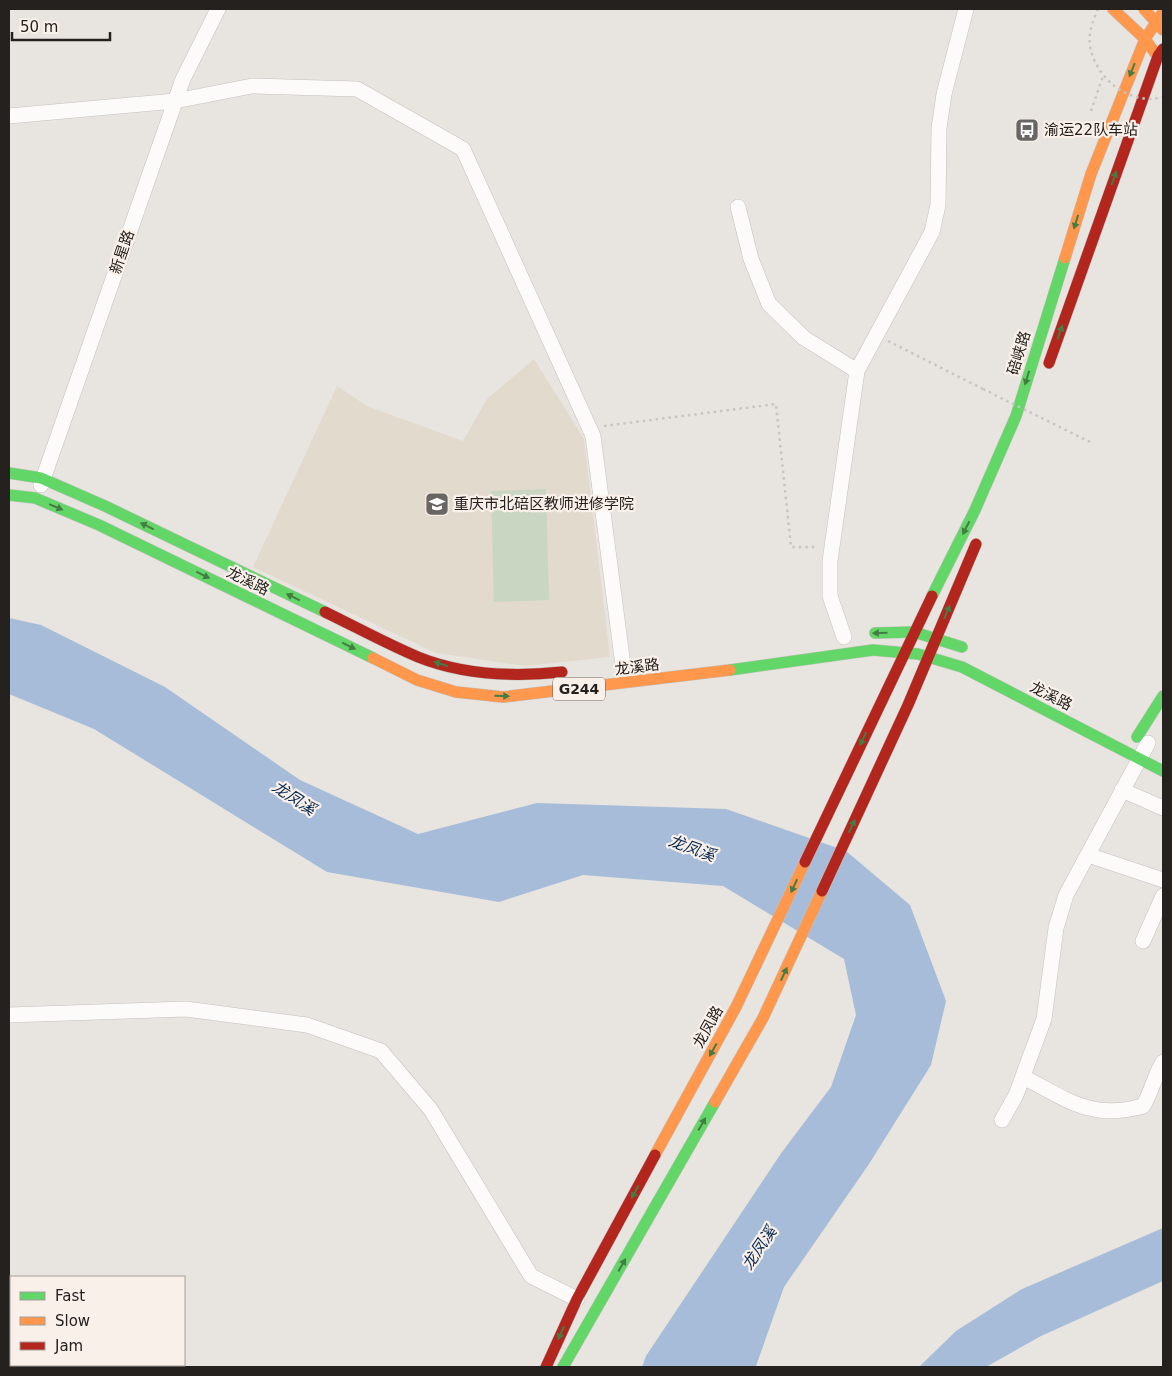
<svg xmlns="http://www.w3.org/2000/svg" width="1172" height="1376" font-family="'DejaVu Sans','Noto Sans SC',sans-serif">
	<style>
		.education { fill: #e3dace }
		.pitch { fill: #c8d6c2 }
		.water { fill: #a6bcd9 }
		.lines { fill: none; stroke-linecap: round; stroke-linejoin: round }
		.street-casing { stroke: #c4c1be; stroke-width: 16 }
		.fast-casing { stroke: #c4c1be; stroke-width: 12 }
		.slow-casing { stroke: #c4c1be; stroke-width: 12 }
		.jam-casing { stroke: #c4c1be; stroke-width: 12 }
		.path { stroke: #c7c5c4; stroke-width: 2.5; stroke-dasharray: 2.5 4; stroke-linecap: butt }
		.street { stroke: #fcfbfa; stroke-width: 15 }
		.fast { stroke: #63d668; stroke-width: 11 }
		.slow { stroke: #ff974d; stroke-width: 11 }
		.jam { stroke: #b3261e; stroke-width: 11 }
		.path-bridge { stroke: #c7c5c4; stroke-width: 2.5; stroke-dasharray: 2.5 4; stroke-linecap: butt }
		.oneway { fill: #447c44 }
		.labels { text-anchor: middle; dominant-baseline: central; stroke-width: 4.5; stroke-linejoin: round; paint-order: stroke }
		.shield { fill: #faf0ea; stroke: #645f5c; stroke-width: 1 }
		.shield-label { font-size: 14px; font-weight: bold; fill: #24211f }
		.poi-label { font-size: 15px; fill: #24211f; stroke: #faf0ea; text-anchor: start }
		.street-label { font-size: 15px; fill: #24211f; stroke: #faf0ea }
		.water-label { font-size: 16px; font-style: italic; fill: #092b53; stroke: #faf0ea }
	</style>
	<rect width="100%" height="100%" fill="#e8e4e0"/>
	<path class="education" d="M534 359 584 439 610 657 526 666 436 653 253 567 337 386 367 406 463 441 487 399Z"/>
	<path class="pitch" d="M546 489 549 600 494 602 491 491Z"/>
	<path class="water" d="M9 618 41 625 165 687 300 780 418 834 537 803 726 809 846 851 910 905 946 1001 931 1065 869 1164 784 1287 756 1366 642 1367 646 1356 782 1152 831 1087 856 1015 844 959 723 886 583 875 499 902 327 872 94 729 9 694Z
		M1163 1228V1281L1041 1336 986 1367H919L956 1331 1022 1289Z"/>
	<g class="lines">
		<g class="street-casing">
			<path id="street" d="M9 116 175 101 252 86 357 89 463 149 593 436 623 665
				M738 207 751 259 769 304 804 338 857 371
				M41 485 183 79 218 9
				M844 637 830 596V561L857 371 932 232 938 205 939 128 944 94 966 9
				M1122 790 1163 808
				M1088 855 1163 880
				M1143 941 1163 896
				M9 1015 186 1009 307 1025 381 1051 431 1110 531 1276 577 1299
				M1023 1077C1067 1099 1091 1121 1143 1106 1152 1092 1154 1076 1163 1062
				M1002 1120 1016 1095 1044 1019 1056 928 1066 895 1148 743"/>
		</g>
		<g class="fast-casing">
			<path id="fast" d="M9 473 41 478 105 506 325 612
				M9 495 35 498 99 525 373 658
				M932 596 975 510 1016 416 1065 258
				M875 633 914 632 962 647
				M730 670 873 650 918 654 962 667 1163 771
				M1137 737 1163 696
				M563 1367 715 1102"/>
		</g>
		<g class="slow-casing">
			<path id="slow" d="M1113 9 1145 39 1155 53
				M1144 9 1163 30
				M1065 258 1091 174 1145 39 1163 12
				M373 658 417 680 456 692 503 697 730 670
				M715 1102 763 1018 822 891
				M655 1155 736 1007 805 862"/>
		</g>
		<g class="jam-casing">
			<path id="jam" d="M1049 363 1158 56 1163 49
				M325 612C356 627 387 644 418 657 463 675 515 677 562 672
				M805 862 932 596
				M822 891 908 705 976 544
				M546 1367 577 1299 655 1155"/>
		</g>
		<path class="path" d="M1091 111 1103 76
			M888 341 983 389
			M604 426 776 404 791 547H818"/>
		<use href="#street" class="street"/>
		<use href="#fast" class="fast"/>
		<use href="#slow" class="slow"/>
		<use href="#jam" class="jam"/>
		<path class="path-bridge" d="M1098 9C1093 21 1088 33 1090 46 1096 79 1129 106 1163 97
			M983 389 1090 442"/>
	</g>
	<defs><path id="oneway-solid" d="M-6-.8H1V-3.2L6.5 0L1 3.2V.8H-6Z" transform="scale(1.25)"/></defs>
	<g class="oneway">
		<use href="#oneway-solid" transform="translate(1132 70) rotate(112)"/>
		<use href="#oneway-solid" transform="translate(1114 178) rotate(-70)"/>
		<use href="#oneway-solid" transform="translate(1076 222) rotate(107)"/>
		<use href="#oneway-solid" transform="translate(1060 332) rotate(-70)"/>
		<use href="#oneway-solid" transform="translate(1027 378) rotate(107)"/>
		<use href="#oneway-solid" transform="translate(56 507) rotate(23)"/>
		<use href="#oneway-solid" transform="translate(147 526) rotate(-154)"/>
		<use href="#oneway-solid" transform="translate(966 528) rotate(117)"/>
		<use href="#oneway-solid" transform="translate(203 575) rotate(26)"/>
		<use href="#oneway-solid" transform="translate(293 597) rotate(-154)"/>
		<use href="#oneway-solid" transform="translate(947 612) rotate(-67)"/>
		<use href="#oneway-solid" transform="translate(880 633) rotate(178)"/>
		<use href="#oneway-solid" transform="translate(349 646) rotate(26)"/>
		<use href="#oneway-solid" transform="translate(441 664) rotate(-163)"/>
		<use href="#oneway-solid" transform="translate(502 696) rotate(1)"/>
		<use href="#oneway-solid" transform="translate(863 739) rotate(115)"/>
		<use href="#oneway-solid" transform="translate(852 826) rotate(-65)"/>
		<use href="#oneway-solid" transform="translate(794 886) rotate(115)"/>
		<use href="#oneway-solid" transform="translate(784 974) rotate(-65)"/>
		<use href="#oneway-solid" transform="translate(713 1050) rotate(119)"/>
		<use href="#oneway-solid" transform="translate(702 1124) rotate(-60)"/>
		<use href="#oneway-solid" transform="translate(635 1192) rotate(119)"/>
		<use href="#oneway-solid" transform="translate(622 1265) rotate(-60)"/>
		<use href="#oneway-solid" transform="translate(561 1333) rotate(115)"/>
	</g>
	<defs>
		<g id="bus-square" transform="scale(1.25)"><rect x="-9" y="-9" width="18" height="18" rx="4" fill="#696563" stroke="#faf0ea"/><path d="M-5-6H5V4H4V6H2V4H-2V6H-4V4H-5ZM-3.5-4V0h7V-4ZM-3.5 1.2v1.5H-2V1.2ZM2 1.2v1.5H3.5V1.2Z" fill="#fff"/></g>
		<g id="university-square" transform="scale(1.25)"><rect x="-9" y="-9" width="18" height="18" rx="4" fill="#696563" stroke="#faf0ea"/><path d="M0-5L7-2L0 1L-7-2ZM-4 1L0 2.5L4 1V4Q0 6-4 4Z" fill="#fff"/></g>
	</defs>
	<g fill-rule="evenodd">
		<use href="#bus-square" x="1027" y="130"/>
		<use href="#university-square" x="437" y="504"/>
	</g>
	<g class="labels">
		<rect class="shield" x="553" y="677.5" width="52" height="23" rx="4"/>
		<g class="shield-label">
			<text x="579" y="689">G244</text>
		</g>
		<g class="poi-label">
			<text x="1044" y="130">渝运22队车站</text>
			<text x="454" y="504">重庆市北碚区教师进修学院</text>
		</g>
		<g class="street-label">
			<text transform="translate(122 252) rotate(-71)">新星路</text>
			<text transform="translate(1019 353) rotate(-73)">碚峡路</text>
			<text transform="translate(248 581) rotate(26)">龙溪路</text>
			<text transform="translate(637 667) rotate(-7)">龙溪路</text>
			<text transform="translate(1051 696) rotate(27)">龙溪路</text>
			<text transform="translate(708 1027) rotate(-61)">龙凤路</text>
		</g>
		<g class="water-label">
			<text transform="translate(294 798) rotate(33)">龙凤溪</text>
			<text transform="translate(692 848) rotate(20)">龙凤溪</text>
			<text transform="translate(759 1248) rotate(-56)">龙凤溪</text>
		</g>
	</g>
	<rect width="1172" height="1376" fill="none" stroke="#24211f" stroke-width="20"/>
	<rect x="10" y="1276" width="175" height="90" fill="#faf0ea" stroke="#a49d99"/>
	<rect x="20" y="1292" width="25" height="8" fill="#63d668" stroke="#a49d99"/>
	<text x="55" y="1301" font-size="15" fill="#24211f">Fast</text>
	<rect x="20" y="1317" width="25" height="8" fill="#ff974d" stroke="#a49d99"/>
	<text x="55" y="1326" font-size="15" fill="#24211f">Slow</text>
	<rect x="20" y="1342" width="25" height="8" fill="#b3261e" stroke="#a49d99"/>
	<text x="55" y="1351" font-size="15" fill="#24211f">Jam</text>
	<path d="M12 32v8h98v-8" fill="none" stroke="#24211f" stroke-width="2.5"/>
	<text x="20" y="32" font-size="15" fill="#24211f" stroke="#faf0ea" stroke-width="4" paint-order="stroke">50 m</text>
</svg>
